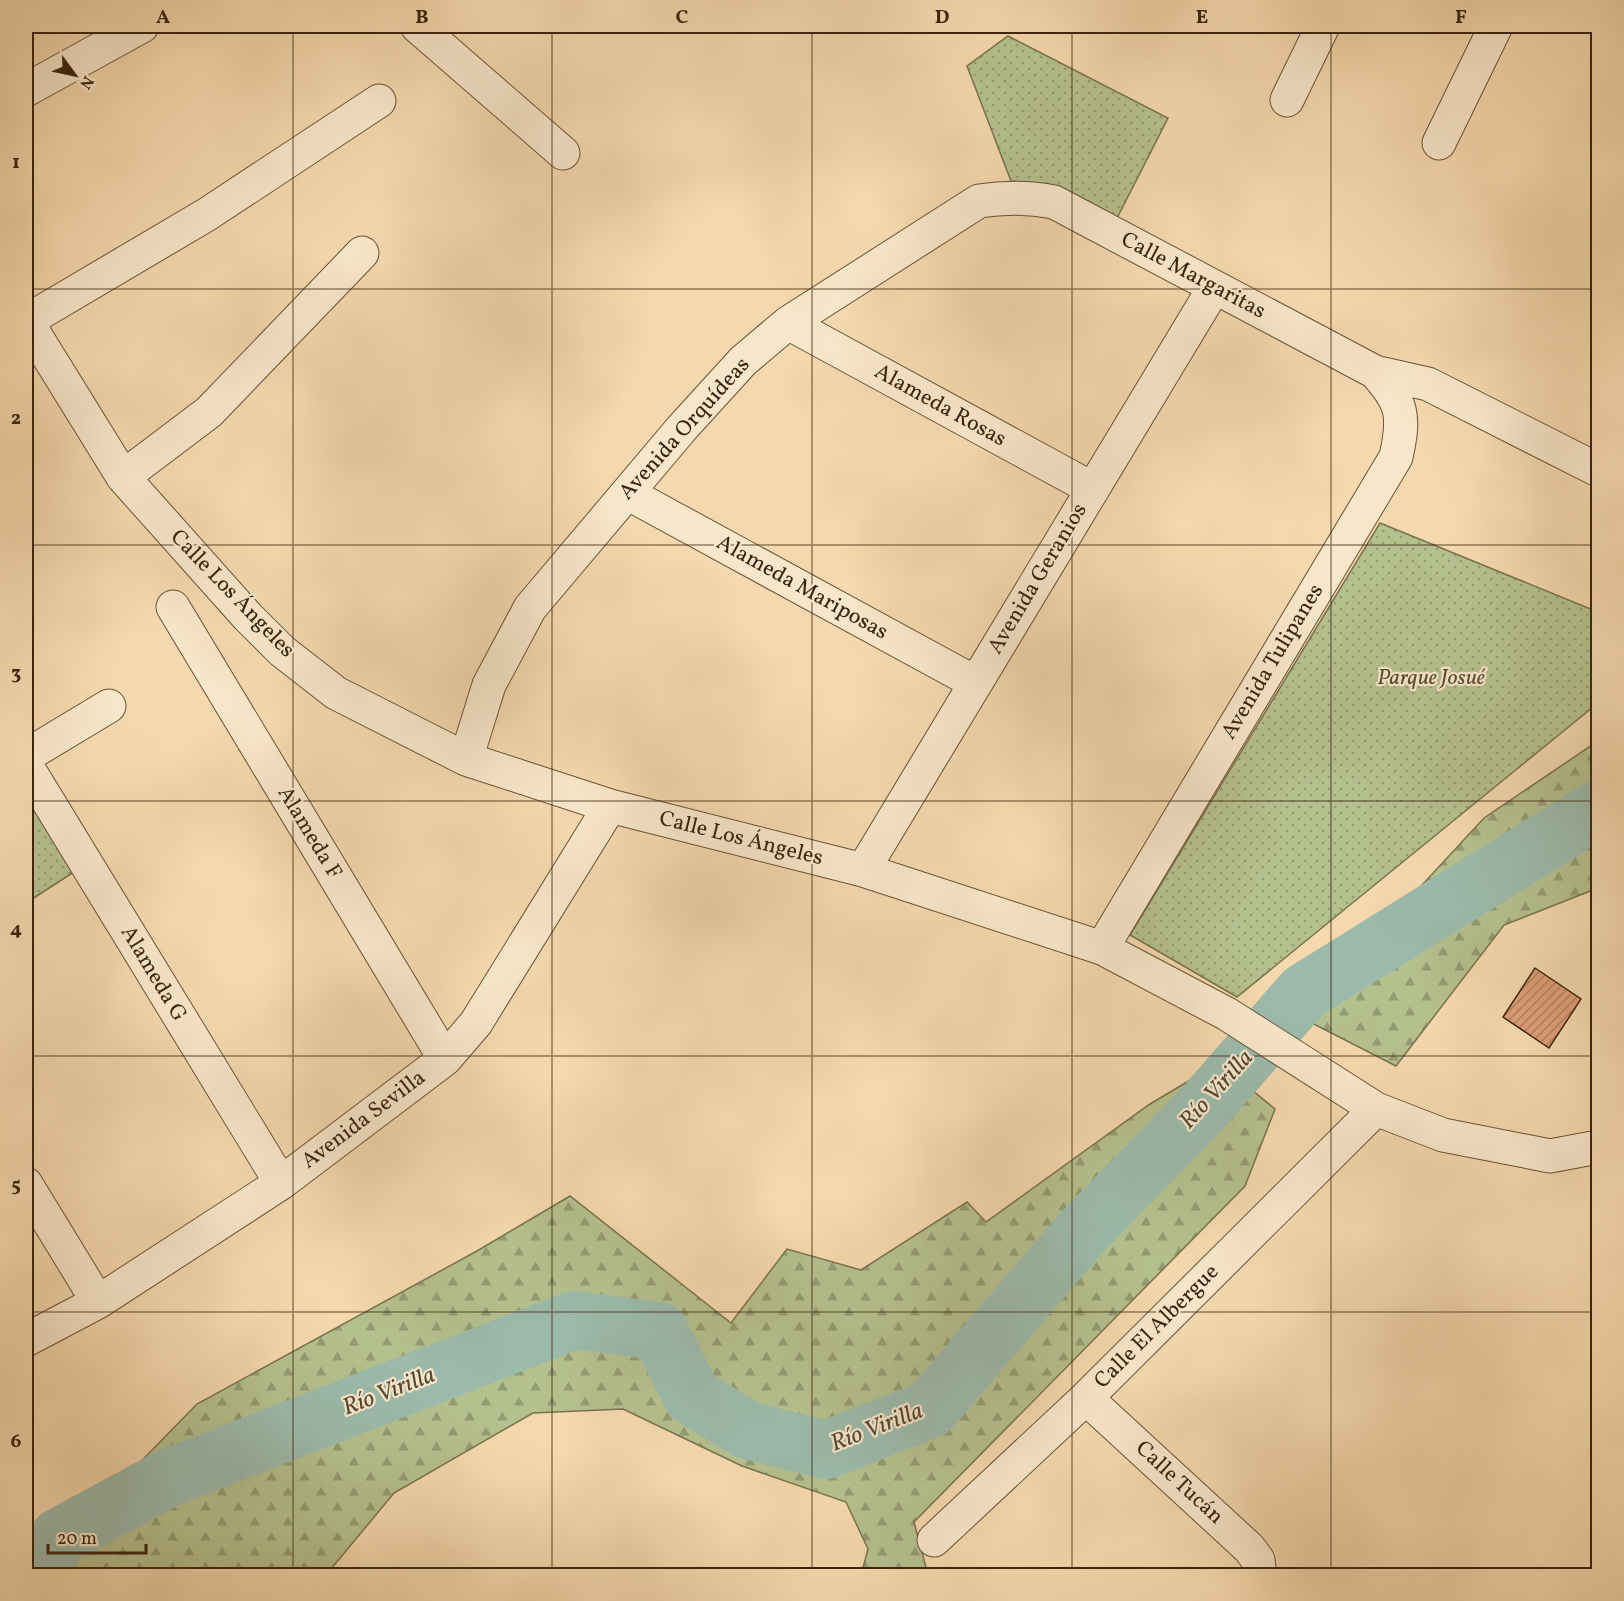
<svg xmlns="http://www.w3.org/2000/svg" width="1624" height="1601" font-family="Vollkorn,serif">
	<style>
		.forest { fill: url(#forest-firs); stroke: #78724e; stroke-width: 1.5 }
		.park { fill: url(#park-dots); stroke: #78724e; stroke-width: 1.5 }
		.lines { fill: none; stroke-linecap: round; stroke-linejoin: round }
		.river { stroke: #9cbaab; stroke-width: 58 }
		.building { fill: url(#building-hatch); stroke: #3b240d; stroke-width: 1.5 }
		.minor-casing { stroke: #6a5135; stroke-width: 35 }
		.minor { stroke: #f8e6ca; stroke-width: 33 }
		.grid { fill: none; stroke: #3b240d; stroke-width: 1.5; stroke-opacity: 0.55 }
		.labels { text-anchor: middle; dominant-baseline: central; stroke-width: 4.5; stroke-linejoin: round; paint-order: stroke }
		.street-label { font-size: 22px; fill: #3b240d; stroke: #f8e6ca }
		.park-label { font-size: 22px; font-style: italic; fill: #5a4b2e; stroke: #f8e6ca }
		.water-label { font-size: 24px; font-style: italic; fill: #534a34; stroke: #f8e6ca }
		.neatline { fill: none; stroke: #3b240d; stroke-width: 2 }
		.grid-label { font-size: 20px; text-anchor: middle; font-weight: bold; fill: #3b240d }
	</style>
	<defs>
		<pattern id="forest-firs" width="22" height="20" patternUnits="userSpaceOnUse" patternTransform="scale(1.5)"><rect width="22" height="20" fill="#b5c08f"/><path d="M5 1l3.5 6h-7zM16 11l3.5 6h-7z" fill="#949c73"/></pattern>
		<pattern id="park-dots" width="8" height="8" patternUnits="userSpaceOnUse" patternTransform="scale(1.5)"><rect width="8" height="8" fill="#b5c08f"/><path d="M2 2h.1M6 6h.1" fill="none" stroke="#949c73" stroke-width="1.8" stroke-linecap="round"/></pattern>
		<pattern id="building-hatch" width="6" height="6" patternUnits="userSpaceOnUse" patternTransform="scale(1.5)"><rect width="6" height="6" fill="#dc9f77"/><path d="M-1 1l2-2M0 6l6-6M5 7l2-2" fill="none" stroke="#b48160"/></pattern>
	</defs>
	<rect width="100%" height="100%" fill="#f5d8ad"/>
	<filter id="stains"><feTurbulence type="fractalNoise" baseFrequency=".00333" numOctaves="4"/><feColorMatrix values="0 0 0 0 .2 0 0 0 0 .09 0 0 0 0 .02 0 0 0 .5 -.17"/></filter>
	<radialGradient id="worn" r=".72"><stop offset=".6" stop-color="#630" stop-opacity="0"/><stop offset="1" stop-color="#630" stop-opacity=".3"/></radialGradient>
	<path class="forest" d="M1598 741V888L1504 925 1396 1066 1300 1017 1484 818Z
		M1219 1063 1275 1109 1245 1186 914 1522 928 1575H861L868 1549 846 1502 742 1466 623 1409 533 1413 394 1493 326 1575 26 1576V1545L115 1488 197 1404 477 1251 570 1196 731 1323 787 1249 861 1270 967 1202 986 1222 1150 1104Z"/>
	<path class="park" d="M1008 36 1168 118 1116 220 1047 184 1011 181 967 66Z
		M1380 523 1598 612V703L1237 997 1130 935Z
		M26 785 77 870 26 903Z"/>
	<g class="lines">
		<path class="river" d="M37 1576 59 1537 170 1477 574 1320 659 1331 692 1396 747 1430 826 1450 930 1409 1083 1231 1201 1110 1304 992 1598 809"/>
	</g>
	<path class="building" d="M1535 968 1581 999 1549 1048 1503 1017Z"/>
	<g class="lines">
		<g class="minor-casing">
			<path id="minor" d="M417 26 563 153
				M26 90 142 26
				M1287 100 1323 26
				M1439 143 1496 26
				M26 314 37 338 123 477 248 617 282 651 336 693 466 759 610 806 863 870 1102 948 1227 1014 1376 1109 1443 1135 1550 1156 1598 1147
				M28 320 206 215 379 101
				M788 323 1093 489
				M123 477 209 412 362 253
				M627 493 976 683
				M173 607 445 1059
				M26 756 109 706
				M466 759 489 685 530 608 682 428 743 361 788 323 979 201C1005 197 1028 197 1054 202L1375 372 1428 384 1598 470
				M26 765 281 1183
				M863 870 1214 288
				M1102 948 1396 457C1405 416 1403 403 1375 372
				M26 1184 98 1302
				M26 1340 98 1302 281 1183 445 1059 476 1023 610 806
				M1086 1398 1249 1548 1258 1560 1260 1576
				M934 1540 1086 1398 1376 1109"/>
		</g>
		<use href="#minor" class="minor"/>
	</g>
	<path class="grid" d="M293 26V1576M552 26V1576M812 26V1576M1072 26V1576M1331 26V1576M26 289H1598M26 545H1598M26 801H1598M26 1056H1598M26 1312H1598"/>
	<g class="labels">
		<g class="street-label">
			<text transform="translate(1193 276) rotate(28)">Calle Margaritas</text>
			<text transform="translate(940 406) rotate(29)">Alameda Rosas</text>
			<text transform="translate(685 429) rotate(-48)">Avenida Orquídeas</text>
			<text transform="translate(1038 579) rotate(-59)">Avenida Geranios</text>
			<text transform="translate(802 588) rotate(29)">Alameda Mariposas</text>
			<text transform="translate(232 594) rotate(46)">Calle Los Ángeles</text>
			<text transform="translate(1273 662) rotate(-59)">Avenida Tulipanes</text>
			<text transform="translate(309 833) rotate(59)">Alameda F</text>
			<text transform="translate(741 839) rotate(14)">Calle Los Ángeles</text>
			<text transform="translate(153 974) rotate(59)">Alameda G</text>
			<text transform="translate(364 1120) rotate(-37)">Avenida Sevilla</text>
			<text transform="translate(1157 1327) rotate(-45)">Calle El Albergue</text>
			<text transform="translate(1179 1483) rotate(43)">Calle Tucán</text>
		</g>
		<g class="park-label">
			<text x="1431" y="678">Parque Josué</text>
		</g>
		<g class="water-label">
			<text transform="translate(1217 1090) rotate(-48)">Río Virilla</text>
			<text transform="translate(389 1392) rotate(-21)">Río Virilla</text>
			<text transform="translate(877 1428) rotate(-21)">Río Virilla</text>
		</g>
	</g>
	<rect width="1624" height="1601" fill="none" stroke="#f5d8ad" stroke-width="66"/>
	<g transform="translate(75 75) rotate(123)" stroke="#f8e6ca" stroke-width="4.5" paint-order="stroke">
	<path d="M0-4.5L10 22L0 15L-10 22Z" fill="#3b240d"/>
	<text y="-9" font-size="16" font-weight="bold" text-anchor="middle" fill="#3b240d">N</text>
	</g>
	<path d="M48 1544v9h98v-9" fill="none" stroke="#3b240d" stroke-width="3"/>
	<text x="57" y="1544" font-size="18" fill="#3b240d" stroke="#f8e6ca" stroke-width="4.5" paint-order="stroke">20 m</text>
	<rect x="33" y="33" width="1558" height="1535" class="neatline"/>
	<g class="grid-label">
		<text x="163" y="23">A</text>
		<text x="422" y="23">B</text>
		<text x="682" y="23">C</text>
		<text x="942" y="23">D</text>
		<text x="1202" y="23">E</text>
		<text x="1461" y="23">F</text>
		<text x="16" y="168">1</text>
		<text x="16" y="424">2</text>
		<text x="16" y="679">3</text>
		<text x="16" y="935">4</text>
		<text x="16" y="1191">5</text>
		<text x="16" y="1447">6</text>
	</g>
	<rect width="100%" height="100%" filter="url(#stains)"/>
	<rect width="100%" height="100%" fill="url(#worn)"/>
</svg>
